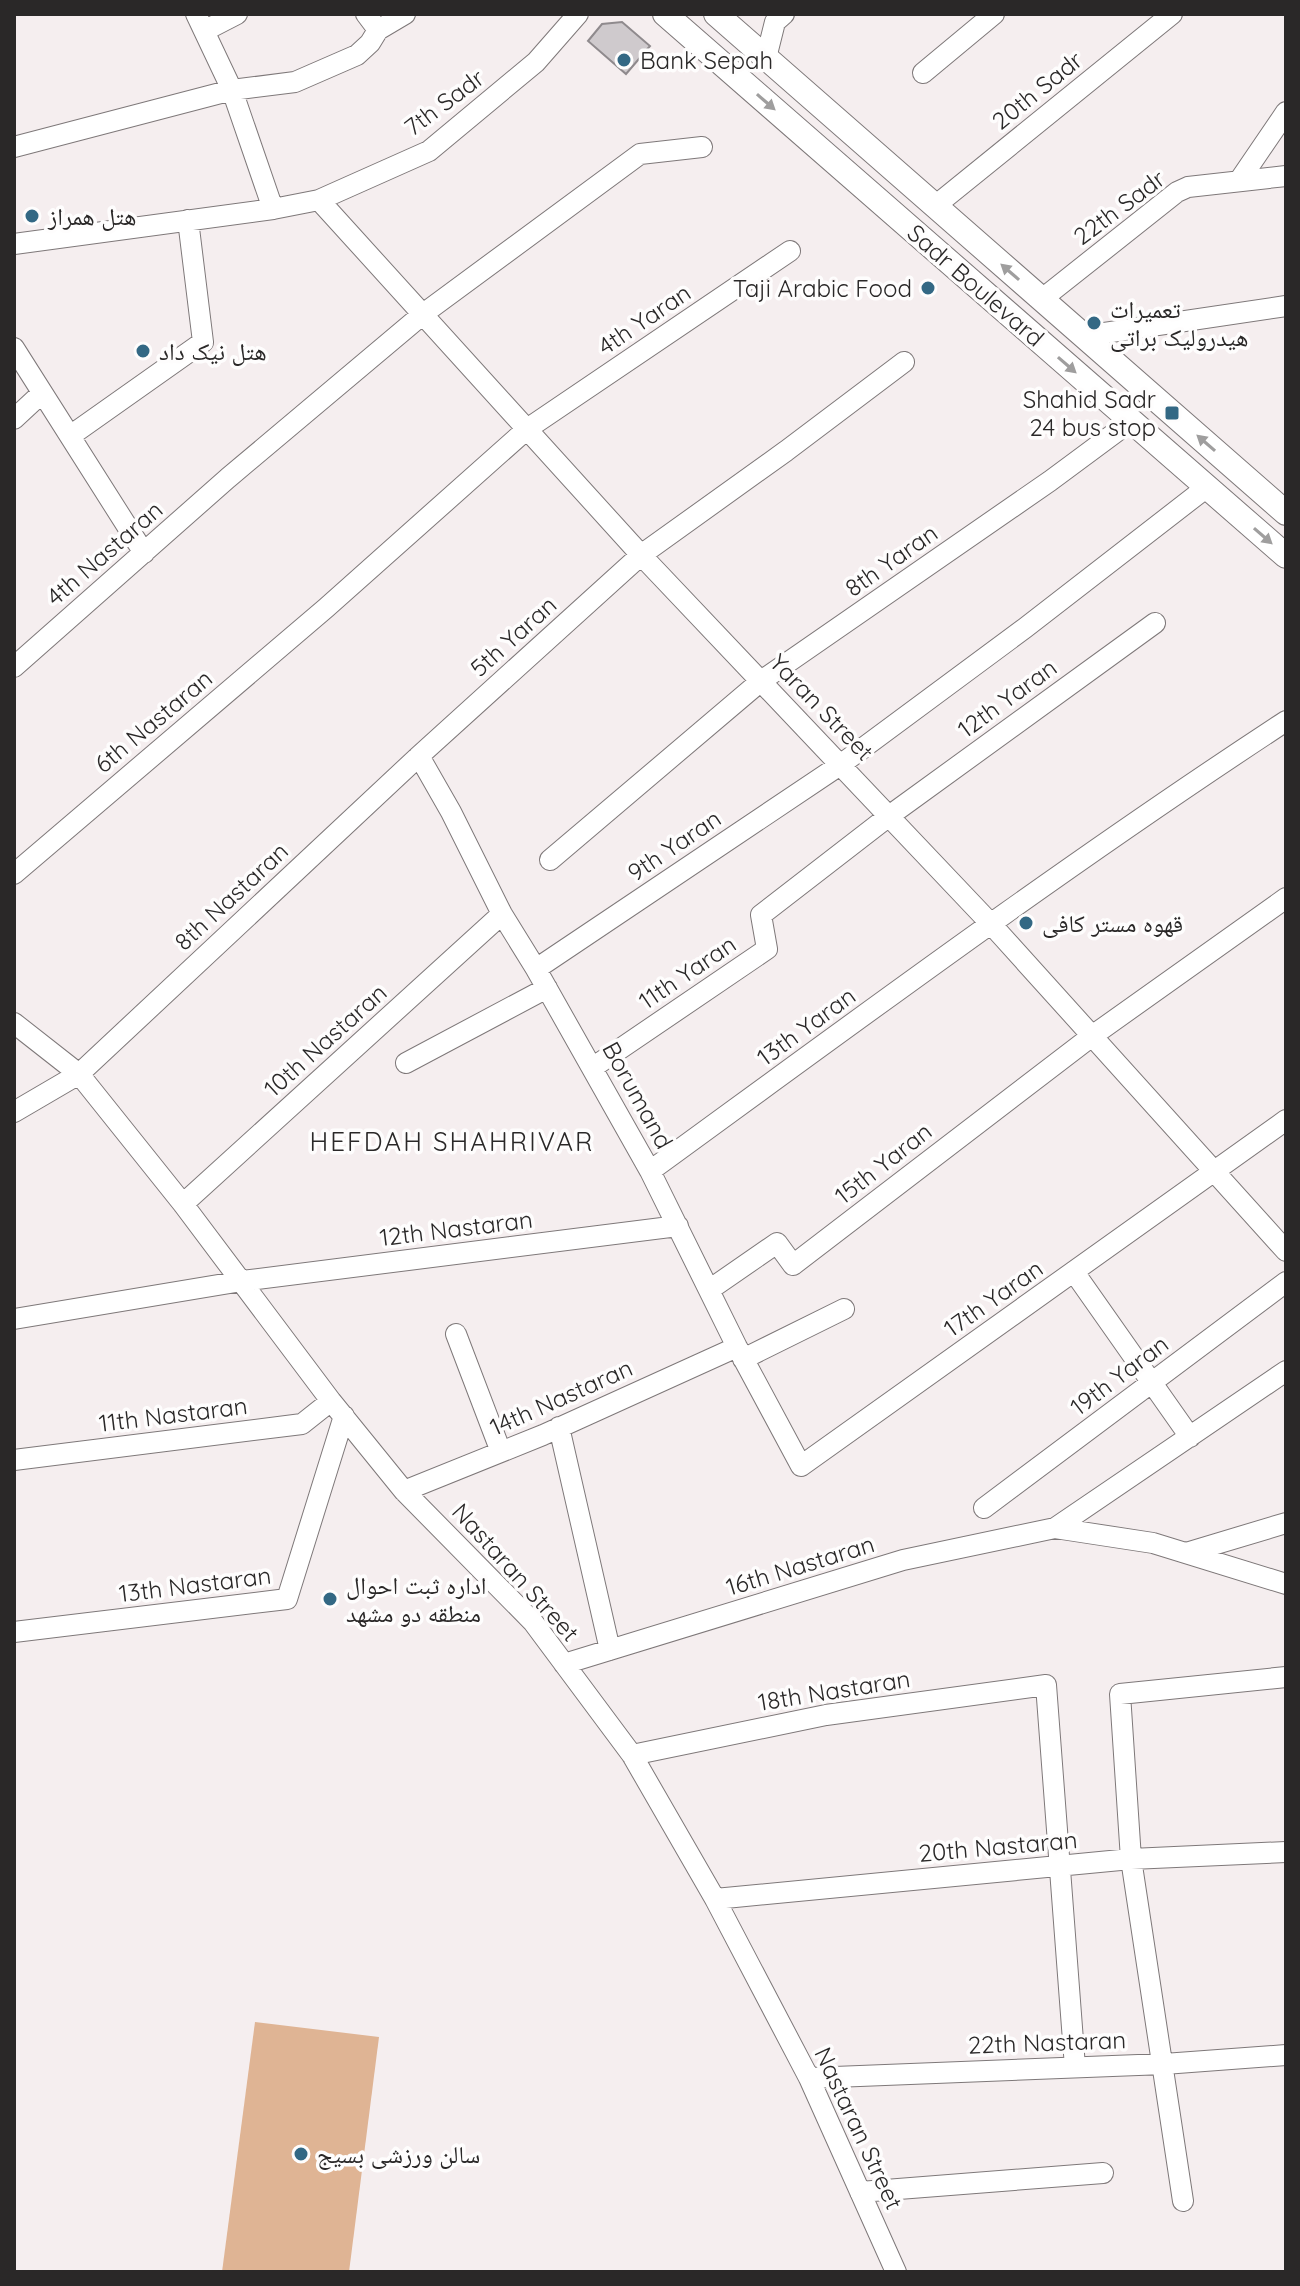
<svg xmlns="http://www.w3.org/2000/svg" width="1300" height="2286" font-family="Quicksand,'Noto Naskh Arabic',sans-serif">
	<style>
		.green { fill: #dfb494 }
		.building { fill: #cfcacd; stroke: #8f8a8d; stroke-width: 2 }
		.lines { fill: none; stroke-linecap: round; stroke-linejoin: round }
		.minor-casing { stroke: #7e7879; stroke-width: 22 }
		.major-casing { stroke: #7e7879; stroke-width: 26 }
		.minor { stroke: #fff; stroke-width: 20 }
		.major { stroke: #fff; stroke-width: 24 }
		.oneway { fill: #9f9e9e }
		.poi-dot { fill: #336884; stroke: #fefdfd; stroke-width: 3 }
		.labels { text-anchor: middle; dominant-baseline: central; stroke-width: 7; stroke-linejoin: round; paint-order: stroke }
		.poi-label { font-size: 24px; fill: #2a2828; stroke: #fefdfd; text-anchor: start }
		.street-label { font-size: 24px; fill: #2a2828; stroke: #fefdfd }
		.neighbourhood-label { font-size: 26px; letter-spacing: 2px; fill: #2a2828; stroke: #fefdfd }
	</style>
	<rect width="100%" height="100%" fill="#f5eeef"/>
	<path class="green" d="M255 2022 379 2037 349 2272H222Z"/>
	<path class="building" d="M622 22 650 46 626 74 588 41 602 24Z"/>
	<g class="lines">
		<g class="minor-casing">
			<path id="minor" d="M196 14 232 90 273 209
				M366 14 378 30 405 14
				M204 31 237 14
				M766 58 775 22 784 14
				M923 73 994 14
				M14 147 232 90 295 82 357 55 370 43 378 30
				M1239 181 1286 112
				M319 200 641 555 991 924 1286 1251
				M935 206 1172 14
				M14 244 273 209 319 200 429 151 536 62 578 14
				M1042 299 1177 192 1188 187 1286 176
				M1084 336 1286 306
				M14 348 144 553
				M14 419 42 393
				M70 436 203 342 188 220
				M14 667 228 478 423 314 640 154 702 147
				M419 756 451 812 502 914 536 969 650 1171 737 1347 801 1466 1286 1120
				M550 860 761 681 1050 481 1131 421
				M14 874 326 608 527 429 790 251
				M536 969 840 765 1025 628 1207 487
				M14 1023 79 1074 183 1204 331 1401 404 1491 533 1622 632 1755 715 1899 809 2078 896 2272
				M406 1063 547 988
				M592 1068 767 949 761 915 889 816 1155 623
				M14 1112 79 1074 419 756 641 555 786 451 904 362
				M650 1171C860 1018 1069 863 1286 721
				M183 1204 502 914
				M1074 1272 1190 1437
				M709 1290 777 1243 793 1265 1092 1036 1286 898
				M14 1319 242 1281 678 1226
				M456 1334 501 1452
				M743 1359 844 1309
				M559 1427 610 1650
				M14 1460 302 1424 331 1401
				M404 1491 543 1435 737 1347
				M984 1508 1286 1282
				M1055 1528 1286 1371
				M1186 1553 1286 1523
				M14 1632 287 1599 344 1416
				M564 1664 903 1560 1055 1528 1153 1543 1286 1584
				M632 1755 826 1715 1046 1685 1075 2067
				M715 1899 1131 1859 1286 1852
				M809 2078 1164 2064 1286 2055
				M860 2192 1103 2173
				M1183 2201 1131 1859 1120 1694 1286 1677"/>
		</g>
		<g class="major-casing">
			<path id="major" d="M665 14 1286 556
				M716 14 1286 513"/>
		</g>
		<use href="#minor" class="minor"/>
		<use href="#major" class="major"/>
	</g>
	<defs><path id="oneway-solid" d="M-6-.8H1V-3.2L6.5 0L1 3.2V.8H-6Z" transform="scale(2)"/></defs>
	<g class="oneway">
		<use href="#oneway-solid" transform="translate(766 102) rotate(41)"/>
		<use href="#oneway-solid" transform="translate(1010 272) rotate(-139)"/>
		<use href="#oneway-solid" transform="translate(1067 365) rotate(41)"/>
		<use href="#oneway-solid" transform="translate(1206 443) rotate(-139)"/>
		<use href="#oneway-solid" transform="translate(1263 536) rotate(41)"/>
	</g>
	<g class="poi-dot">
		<circle cx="624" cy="60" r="8"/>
		<circle cx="32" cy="216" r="8"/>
		<circle cx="928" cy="288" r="8"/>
		<circle cx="1094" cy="323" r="8"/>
		<circle cx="143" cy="351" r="8"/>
		<rect x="1164" y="405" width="16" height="16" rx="4"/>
		<circle cx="1026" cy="923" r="8"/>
		<circle cx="330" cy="1599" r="8"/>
		<circle cx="301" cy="2154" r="8"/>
	</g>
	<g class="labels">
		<g class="poi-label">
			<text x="640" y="60">Bank Sepah</text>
			<text x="48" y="216">هتل همراز</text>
			<text x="912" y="288" text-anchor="end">Taji Arabic Food</text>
			<text x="1110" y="309">تعمیرات<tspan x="1110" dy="28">هیدرولیک براتی</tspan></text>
			<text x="159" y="351">هتل نیک داد</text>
			<text x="1156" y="399" text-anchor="end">Shahid Sadr<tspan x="1156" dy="28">24 bus stop</tspan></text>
			<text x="1042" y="923">قهوه مستر کافی</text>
			<text x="346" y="1585">اداره ثبت احوال<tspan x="346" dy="28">منطقه دو مشهد</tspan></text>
			<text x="317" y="2154">سالن ورزشی بسیج</text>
		</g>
		<g class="street-label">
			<text transform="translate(1037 90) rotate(-39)">20th Sadr</text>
			<text transform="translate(444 102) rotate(-37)">7th Sadr</text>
			<text transform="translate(1119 207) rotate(-37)">22th Sadr</text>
			<text transform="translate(976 285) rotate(41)">Sadr Boulevard</text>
			<text transform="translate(644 319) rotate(-34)">4th Yaran</text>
			<text transform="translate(104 553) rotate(-41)">4th Nastaran</text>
			<text transform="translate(891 560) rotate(-35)">8th Yaran</text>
			<text transform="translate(513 636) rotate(-42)">5th Yaran</text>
			<text transform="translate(1007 698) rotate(-36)">12th Yaran</text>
			<text transform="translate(822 707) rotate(46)">Yaran Street</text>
			<text transform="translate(153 721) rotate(-40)">6th Nastaran</text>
			<text transform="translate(674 845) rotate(-34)">9th Yaran</text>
			<text transform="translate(231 896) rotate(-43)">8th Nastaran</text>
			<text transform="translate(687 972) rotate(-34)">11th Yaran</text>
			<text transform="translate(806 1026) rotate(-36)">13th Yaran</text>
			<text transform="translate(325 1040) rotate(-42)">10th Nastaran</text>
			<text transform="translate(638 1095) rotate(61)">Borumand</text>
			<text transform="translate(883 1163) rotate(-38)">15th Yaran</text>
			<text transform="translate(456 1228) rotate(-7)">12th Nastaran</text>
			<text transform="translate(993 1298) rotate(-35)">17th Yaran</text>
			<text transform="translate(1119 1375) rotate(-37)">19th Yaran</text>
			<text transform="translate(561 1397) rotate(-24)">14th Nastaran</text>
			<text transform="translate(173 1414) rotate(-7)">11th Nastaran</text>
			<text transform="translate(800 1565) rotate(-17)">16th Nastaran</text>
			<text transform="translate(516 1572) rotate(48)">Nastaran Street</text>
			<text transform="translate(195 1584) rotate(-7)">13th Nastaran</text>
			<text transform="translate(834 1690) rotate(-9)">18th Nastaran</text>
			<text transform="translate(998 1846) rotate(-5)">20th Nastaran</text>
			<text transform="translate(1047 2042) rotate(-2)">22th Nastaran</text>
			<text transform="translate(859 2128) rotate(65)">Nastaran Street</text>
		</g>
		<g class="neighbourhood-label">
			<text x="452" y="1141">HEFDAH SHAHRIVAR</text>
		</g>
	</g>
	<rect width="1300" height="2286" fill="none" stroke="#2a2828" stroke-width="32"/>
</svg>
